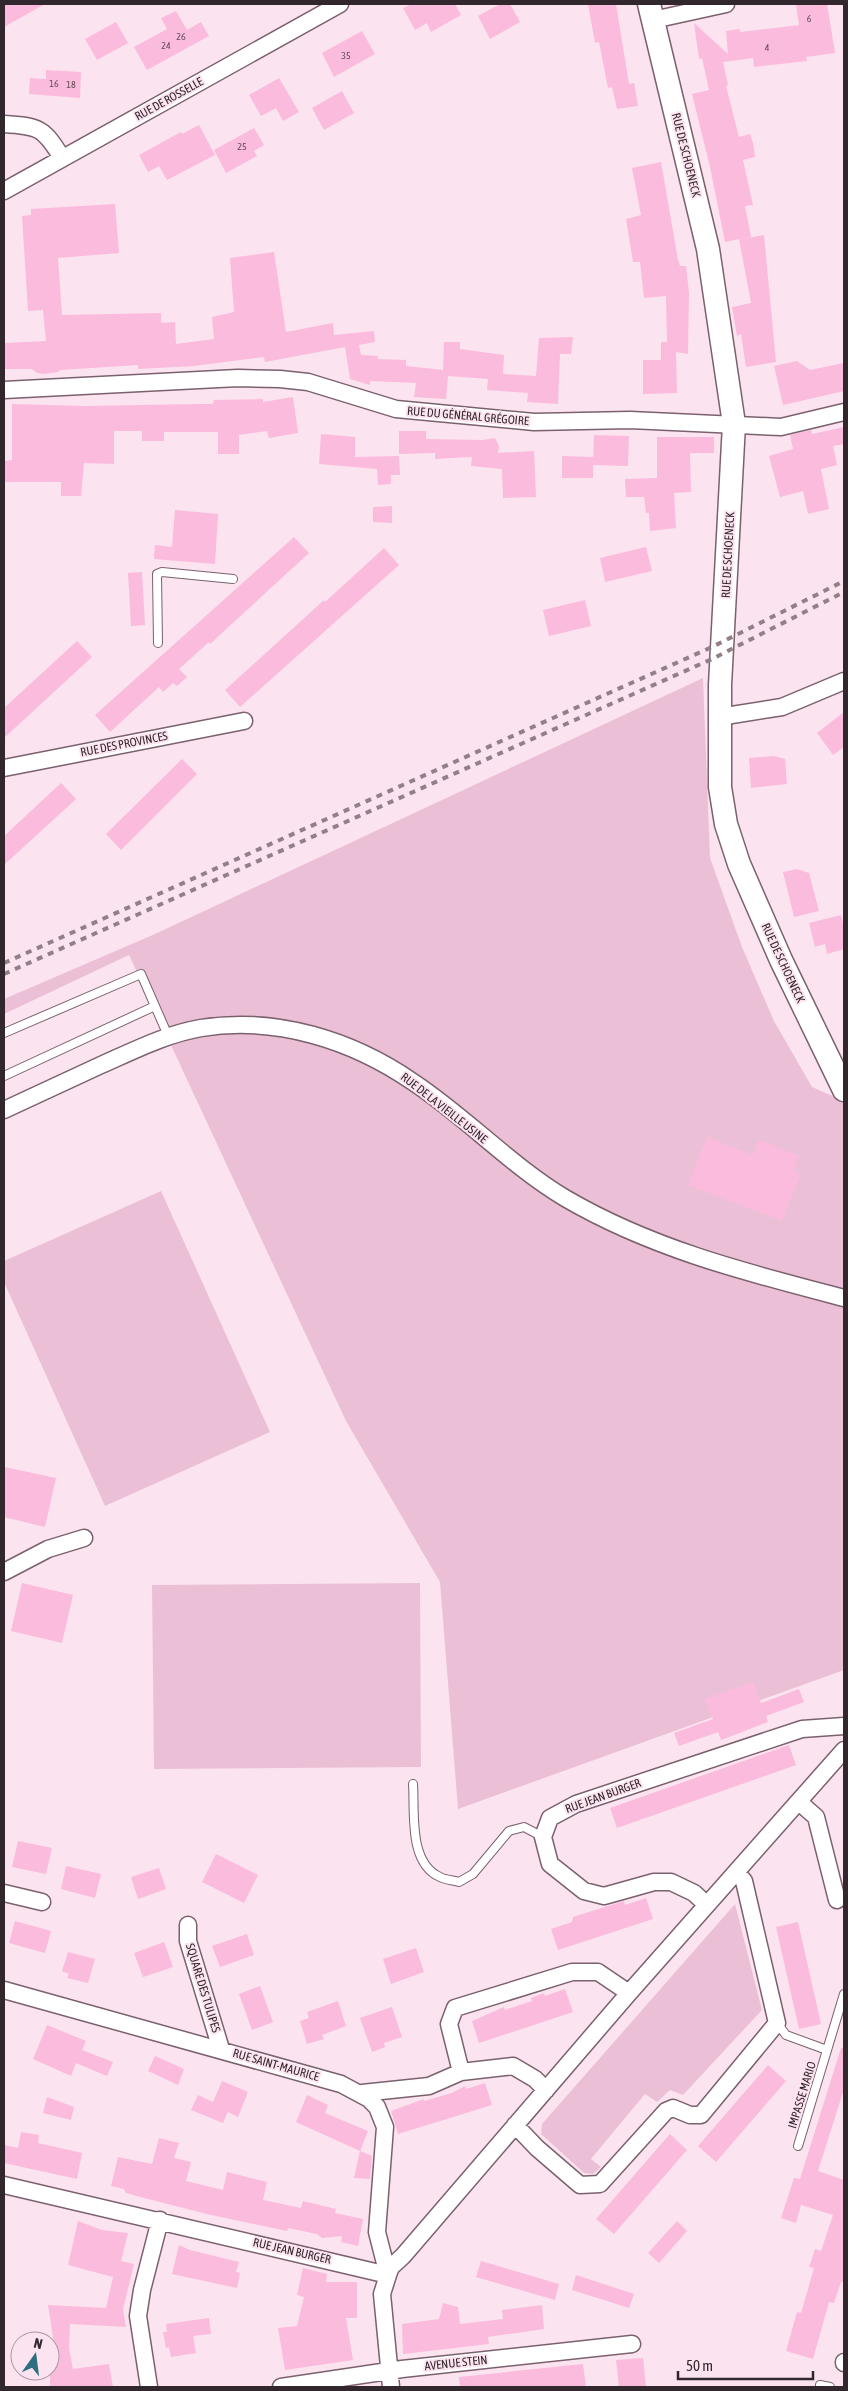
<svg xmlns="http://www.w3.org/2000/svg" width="848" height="2391" font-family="'Asap Condensed',sans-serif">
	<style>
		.green { fill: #ebc0d6 }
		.building { fill: #fbbbdc }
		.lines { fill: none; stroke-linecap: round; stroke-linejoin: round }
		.service-casing { stroke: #7b616e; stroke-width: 10 }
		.minor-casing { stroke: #7b616e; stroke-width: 19 }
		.secondary-casing { stroke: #7b616e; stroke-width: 25 }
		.service { stroke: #fff; stroke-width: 8 }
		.minor { stroke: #fff; stroke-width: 16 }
		.secondary { stroke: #fff; stroke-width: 22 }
		.rail { stroke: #918088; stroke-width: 4; stroke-dasharray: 6 6; stroke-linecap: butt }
		.labels { text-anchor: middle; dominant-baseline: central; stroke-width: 4; stroke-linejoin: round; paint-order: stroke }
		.number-label { font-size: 10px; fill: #644c58 }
		.street-label { font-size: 12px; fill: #32272c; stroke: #fce3f0 }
	</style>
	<rect width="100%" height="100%" fill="#fce3f0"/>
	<path class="green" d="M703 678 710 858 742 947 774 1021 812 1087 844 1101V1670L458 1809 440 1582 346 1421 129 955 4 1014V999L155 934Z
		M161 1191 270 1432 105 1506 4 1282V1261Z
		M420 1583 421 1767 154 1769 152 1585Z
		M735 1904 762 2010 683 2095 670 2090 657 2102 645 2094 591 2159 601 2167 593 2174 584 2173 541 2134 542 2124Z"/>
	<path class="building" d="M4 4H45L4 27Z
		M412 4H455L461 15 431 32 427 23 415 30 403 8Z
		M500 4H510L520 22 490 39 478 16Z
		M588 4H616L629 84 634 83 638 106 617 109 612 87 608 88 599 42 595 43Z
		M827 4 835 53 806 57 807 61 754 67 753 58 723 62 728 85 726 86 739 137 750 134 753 143 755 157 743 160 753 205 745 206 751 237 741 239 764 235 776 362 746 367 741 334 737 336 732 307 751 303 739 239 725 242 710 167 692 94 709 90 702 58 699 59 694 23 728 54 726 31 740 29V32L799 25 796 5Z
		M176 11 187 30 201 22 209 36 147 70 134 47 167 29 161 18Z
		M116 22 128 43 97 60 85 39Z
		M362 31 375 54 334 77 322 53Z
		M46 70 81 72 80 98 29 94 30 78 46 79Z
		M279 78 299 112 283 121 276 108 261 116 249 95Z
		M342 91 354 113 324 130 312 108Z
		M199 125 215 155 167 180 159 166 148 172 139 155 181 132 182 134Z
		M254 128 264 145 254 151 257 156 226 173 214 150Z
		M661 162 678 260 680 266H686L689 293 688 354 676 352 677 393 643 394V360H661V342H667L666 296 644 298 640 262H633L626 219 641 215 632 168Z
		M115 204 119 253 58 258 62 315 161 313V323L175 322 176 344 214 339 212 317 234 312 230 258 274 252 286 332 333 323 334 335 374 331 375 342 359 345 361 355 378 356 377 359 406 360V366L443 370 444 342H460V349L504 355 503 374 536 376 539 338 573 337 571 354H560L558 404 527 402 528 393 487 390 488 379 448 376 446 399 414 397 416 383 370 381V385L350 379 345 347 265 362 264 357 194 366 138 369V365L60 370 58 372 43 374 37 373 32 369H4V343L46 341 43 310 28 311 22 216 31 215V209Z
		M797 361 810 370 844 363V391L783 405 774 366Z
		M293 397 298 433 269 438 267 431 239 435V454H218V432H164V441H142V431H114V464L84 463 81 496H61V482H4L5 461 12 460V404L85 406 200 404H213L214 400 263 399V402Z
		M844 427V444L833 446 837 465 821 469 829 509 808 514 803 491 780 497 769 456 793 449 790 435 811 430 812 434Z
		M399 431H426V439L483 440 495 438 499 446 498 453 534 451 536 497 503 498 502 469 471 466 472 457 435 459V453L399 454Z
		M321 434 355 437V457L399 456 400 475H391V484L378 485 377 469 319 464Z
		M594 435 629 436 628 466 593 465V478H562V456L593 457V463Z
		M657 437H714V453H690L691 492 674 493 676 528 650 531 649 513H646L644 497H626L625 479 657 478Z
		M392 506V523L373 522V507Z
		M175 510 218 514 215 564 154 559 155 545 172 547Z
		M294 537 309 553 210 644 209 642 179 669 187 677 177 686 173 683 163 692 159 687 110 732 95 715Z
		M646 547 652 571 605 582 600 558Z
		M384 548 399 565 240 707 225 690 324 600 325 602Z
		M142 572 145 625 131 626 128 573Z
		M585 600 591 626 549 636 543 610Z
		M77 641 92 657 4 738V708Z
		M844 712V747L833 755 817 733Z
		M774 756 785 759 787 784 751 788 749 758Z
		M182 759 197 774 121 850 106 834Z
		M61 783 76 799 4 865V836Z
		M797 869 809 873 819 911 794 917 783 872Z
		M841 915 844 927V949L827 954 825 944 815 947 809 923Z
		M707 1137 753 1155 759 1140 799 1156 793 1171 801 1174 782 1221 688 1185Z
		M4 1467 56 1478 45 1527 4 1517Z
		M22 1583 73 1595 62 1643 11 1631Z
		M753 1682 761 1703 799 1689 804 1702 766 1716 768 1722 721 1740 718 1732 679 1746 674 1733 713 1719 705 1699Z
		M789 1745 796 1765 617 1828 610 1808Z
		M18 1841 52 1848 46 1874 12 1867Z
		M216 1854 258 1875 244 1903 202 1882Z
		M66 1866 101 1874 95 1898 61 1889Z
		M159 1868 166 1889 138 1899 131 1877Z
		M646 1898 653 1919 558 1950 551 1929 572 1922 573 1917 624 1901 625 1905Z
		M15 1921 51 1931 45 1953 9 1943Z
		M798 1922 821 2024 799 2029 776 1927Z
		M247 1934 254 1955 220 1967 212 1946Z
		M164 1942 173 1967 143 1977 134 1953Z
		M416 1948 424 1972 391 1984 383 1959Z
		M68 1952 95 1959 88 1983 67 1978 69 1974 62 1971Z
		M260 1986 273 2022 252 2030 239 1994Z
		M565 1989 573 2012 479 2043 472 2021 504 2007 505 2010 532 2001 531 1998 544 1993 545 1996Z
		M338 2001 346 2026 322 2035 324 2039 307 2044 300 2021 309 2018 307 2012Z
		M392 2007 402 2037 384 2043 385 2047 372 2052 360 2018Z
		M47 2025 86 2041 82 2050 113 2062 107 2076 76 2063 71 2076 33 2059Z
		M841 2048H844V2089L818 2171 844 2180V2281L841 2282 834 2303 829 2302 813 2359 786 2351 797 2312 801 2313 814 2268 809 2267 815 2249 821 2251 833 2215 801 2205 796 2223 781 2218 794 2178 800 2179Z
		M155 2056 184 2069 178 2085 148 2071Z
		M768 2065 786 2081 716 2162 698 2146Z
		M222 2081 248 2092 238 2117 228 2112 223 2123 191 2110 198 2095 213 2102Z
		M485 2083 492 2105 398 2134 391 2111 424 2099V2101L452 2093 465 2086 466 2089Z
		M307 2095 328 2105 325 2113 368 2131 360 2151 296 2122Z
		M47 2097 74 2107 71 2120 43 2113Z
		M21 2132 39 2135 38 2143 82 2153 77 2179 4 2163V2145L18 2148Z
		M670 2134 687 2150 614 2234 596 2219Z
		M159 2138 179 2143 174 2158 191 2162 186 2181 223 2190 227 2172 267 2182 263 2200 301 2208 303 2201 336 2209 335 2213 363 2219 358 2246 341 2242 342 2236 322 2238 317 2234 288 2228 287 2231 211 2215 144 2198 126 2193 124 2189 111 2186 118 2157 152 2164Z
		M360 2151 372 2156 370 2179 354 2178Z
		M78 2221 102 2230 128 2233 121 2261 134 2264 123 2309 126 2327 70 2324 69 2348 73 2369 109 2364 113 2387H50V2351L55 2350 48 2305 106 2308 113 2277 68 2265Z
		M677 2221 687 2231 659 2263 648 2253Z
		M179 2245 190 2250 239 2262 236 2272 240 2273 237 2288 172 2274Z
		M481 2261 559 2284 555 2300 476 2277Z
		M303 2268 327 2274 326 2282H357V2318H346L353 2360 285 2370 278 2328 297 2326 304 2297 297 2295Z
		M576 2275 634 2294 629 2308 572 2290Z
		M443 2303 458 2307 460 2324 503 2319 502 2310 542 2305 544 2329 488 2337 489 2344 403 2354 402 2324 439 2319Z
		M209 2318 211 2334 193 2336 196 2353 171 2357 169 2347 166 2348 163 2332H167L166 2324Z
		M643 2358 646 2387H619L616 2360Z
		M583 2364 586 2387H460L459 2377Z"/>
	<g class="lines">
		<g class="service-casing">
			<path id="service" d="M158 643 157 574 162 572 233 579
				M4 1033 141 974 169 1038
				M4 1076 155 1006
				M413 1784C415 1811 408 1863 440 1877 445 1880 453 1880 459 1882L473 1874 509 1831 524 1827 543 1837
				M777 2023 786 2035 827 2050
				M798 2146 844 1994
				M820 2385 830 2387"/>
		</g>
		<g class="minor-casing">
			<path id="minor" d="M653 20 726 4
				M4 124C39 126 44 128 62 158
				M4 191 340 4
				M4 390 238 378 280 379 308 382 396 409 534 422 630 420 781 427 844 412
				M719 717 782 707 844 681
				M4 768 244 721
				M4 1110C36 1095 69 1080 101 1065 133 1051 166 1034 201 1028 276 1016 352 1040 413 1082 466 1117 510 1165 565 1198 652 1249 748 1273 844 1298
				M4 1572 48 1549 84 1538
				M799 1802 816 1817 837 1900
				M4 1893 42 1902
				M707 1905 694 1893 671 1882H654L604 1896 584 1891 550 1864 543 1837 550 1818 576 1804 802 1729 844 1726
				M188 1925V1941L221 2049
				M4 1990 341 2084 369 2099 377 2107 385 2127 377 2232 388 2275 382 2294 391 2387
				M461 2072 513 2066 535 2079 546 2090
				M362 2093 429 2086 461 2072 449 2024 455 2008 572 1972H598L629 1993
				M515 2125 537 2148 580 2185 600 2184 666 2111 673 2108 690 2115H701L777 2023 744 1881 736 1872
				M4 2185 388 2275 391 2267 403 2256 629 1993 844 1750
				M844 2363V2362
				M149 2387 138 2316 142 2290 160 2220
				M281 2387 402 2369 632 2344"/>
		</g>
		<g class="secondary-casing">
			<path id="secondary" d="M649 4 708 249 734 424 720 685V787L726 824 739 864 781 960 844 1090"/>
		</g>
		<use href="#service" class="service"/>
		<use href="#minor" class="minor"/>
		<use href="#secondary" class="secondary"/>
		<path class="rail" d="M4 963 712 647 844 581
			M4 974 712 659 844 592"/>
	</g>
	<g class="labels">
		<g class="number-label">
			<text x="809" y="18">6</text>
			<text x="181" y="36">26</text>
			<text x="166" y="45">24</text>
			<text x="767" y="47">4</text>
			<text x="346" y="55">35</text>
			<text x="54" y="83">16</text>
			<text x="71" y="84">18</text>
			<text x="242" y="146">25</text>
		</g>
		<g class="street-label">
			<text transform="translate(169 99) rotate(-29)">RUE DE ROSSELLE</text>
			<text transform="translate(686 155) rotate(76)">RUE DE SCHOENECK</text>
			<text transform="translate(468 416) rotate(5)">RUE DU GÉNÉRAL GRÉGOIRE</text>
			<text transform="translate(728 555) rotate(-87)">RUE DE SCHOENECK</text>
			<text transform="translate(124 744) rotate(-11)">RUE DES PROVINCES</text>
			<text transform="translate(783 963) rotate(65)">RUE DE SCHOENECK</text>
			<text transform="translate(444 1108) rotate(38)">RUE DE LA VIEILLE USINE</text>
			<text transform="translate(603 1796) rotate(-20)">RUE JEAN BURGER</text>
			<text transform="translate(203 1988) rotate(73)">SQUARE DES TULIPES</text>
			<text transform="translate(276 2065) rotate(16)">RUE SAINT-MAURICE</text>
			<text transform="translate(802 2095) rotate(-73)">IMPASSE MARIO</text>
			<text transform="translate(292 2251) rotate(13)">RUE JEAN BURGER</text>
			<text transform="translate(456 2363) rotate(-6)">AVENUE STEIN</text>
		</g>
	</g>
	<rect width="848" height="2391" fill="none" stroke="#32272c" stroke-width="10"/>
	<g transform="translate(35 2356) rotate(14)"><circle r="24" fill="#fce3f0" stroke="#ab98a2"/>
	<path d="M0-4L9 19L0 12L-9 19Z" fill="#2e6e83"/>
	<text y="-8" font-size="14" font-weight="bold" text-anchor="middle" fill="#32272c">N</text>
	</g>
	<path d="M678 2371v8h135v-8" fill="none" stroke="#32272c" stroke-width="2.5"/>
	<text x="686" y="2371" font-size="15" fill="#32272c" stroke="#fce3f0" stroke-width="4" paint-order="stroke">50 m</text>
</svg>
